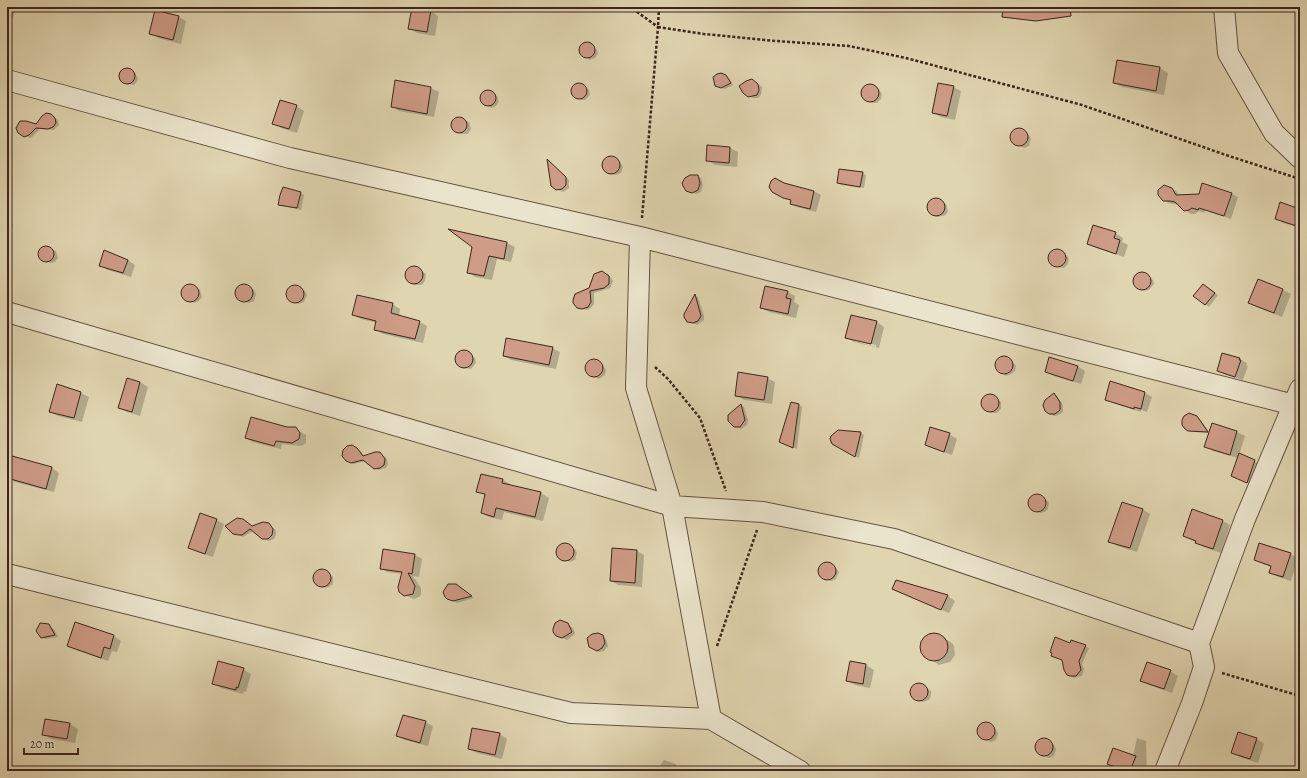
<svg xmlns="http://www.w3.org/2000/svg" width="1307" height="778" font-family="Alegreya,serif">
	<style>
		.shadow { fill: #0003; fill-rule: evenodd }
		.building { fill: #cf9c87; stroke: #3c261d }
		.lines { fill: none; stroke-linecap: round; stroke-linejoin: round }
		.minor-casing { stroke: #655242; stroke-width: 22 }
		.path { stroke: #3c261d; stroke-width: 2.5; stroke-dasharray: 3 2; stroke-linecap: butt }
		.minor { stroke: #ebe4cc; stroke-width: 20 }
	</style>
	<rect width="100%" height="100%" fill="#e0d5b1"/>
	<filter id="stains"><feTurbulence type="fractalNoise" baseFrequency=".005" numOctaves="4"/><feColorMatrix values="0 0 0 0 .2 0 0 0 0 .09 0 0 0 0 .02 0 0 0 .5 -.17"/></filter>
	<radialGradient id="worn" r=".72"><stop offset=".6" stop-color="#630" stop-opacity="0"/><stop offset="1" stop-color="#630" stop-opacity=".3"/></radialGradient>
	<path class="shadow" d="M7 7H16L7 37Z
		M431 11 438 16 435 36 417 33 409 28Z
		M179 17 186 21 181 44 158 38 150 33Z
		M583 44H590L597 50 598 54 595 58 590 60 581 54 580 47Z
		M1118 61 1160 68 1168 73 1164 95 1122 87 1114 83Z
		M126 69 134 72 138 78 137 82 134 85 127 84 123 82 120 78V73Z
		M725 76 729 78 733 85 725 89 716 86Z
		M396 82 431 88 439 92 434 117 399 111 392 106Z
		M756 83 762 87 761 95 758 98H753L749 96Z
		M581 84 589 90 590 95 585 100H581L573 95 572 88 575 85Z
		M869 85 878 88 882 94 881 99 877 103H872L864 98 863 90Z
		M953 87 961 91 955 120 941 117 933 113Z
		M485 91 497 96 499 102 496 106 492 108 482 104 481 98Z
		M296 106 304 111 297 133 281 128 273 123Z
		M51 115 58 120 59 125 54 130 40 129 31 138 24 136Z
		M457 118 469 122 471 129 468 134H461L454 129 452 123Z
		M1018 130 1029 135 1031 139 1029 146 1024 148 1019 146 1015 144 1012 140 1013 132Z
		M708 146 730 148 738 152 737 167 715 165 707 160Z
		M610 158 619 161 623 167 621 173 616 175 611 174 607 172 603 167 604 162Z
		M550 163 569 180V188L568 189 563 192 556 189Z
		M862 173 866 175 864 188 841 185 838 183Z
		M697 176 701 178 703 185 701 192 696 194 687 191Z
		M783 184 814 191 821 195 816 212 797 207 791 203V201L772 191Z
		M1169 187 1176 191 1180 196 1232 194 1238 197 1231 219 1205 210 1204 213 1199 211 1195 214H1191L1179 205 1168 203 1162 199Z
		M301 193 304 195 301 210 283 206 279 204Z
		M935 199 946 204 948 211 946 215 938 217 929 212 928 207 930 202Z
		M1300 210V228L1283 223 1276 218Z
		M7 222 13 225 9 239H7Z
		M452 231 507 243 515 247 511 262 497 259 492 280 475 277 468 272 473 247Z
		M1115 233 1123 238 1122 242 1128 245 1124 257 1096 248 1088 244Z
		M44 247 56 251 58 258 55 262 51 263 42 260 39 254 40 251Z
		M1056 250 1065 254 1069 258 1068 264 1064 268 1056 267 1052 265 1049 260 1051 253Z
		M128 260 135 265 131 277 108 270 100 265Z
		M416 267 426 274 425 281 422 285H415L408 280 406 275 409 270Z
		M605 273 609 275 613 281 610 288 594 293V304L591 308 587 310 577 307 590 289Z
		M1143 273 1153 280 1154 284 1149 290 1144 291 1136 285 1134 280 1136 275Z
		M1258 280 1283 290 1291 294 1282 317 1257 307 1249 303Z
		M191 285 200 290 202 297 199 301 194 303 185 300 182 295V293L186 286Z
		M243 285 254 290 256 294 254 301 249 303 244 301 240 299 237 295 238 287Z
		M296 286 305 291 307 295 304 302 299 304 290 301 287 296 289 289Z
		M1207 287 1218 295 1209 307 1195 296Z
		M788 292 795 296 794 302 799 305 796 318 769 312 761 308Z
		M695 296 698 297 704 316V320L697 325 688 321Z
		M392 304 400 309 399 316 419 322 427 326 423 343 383 334 375 329 377 323 361 319 353 315Z
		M877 322 884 327 879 348 854 342 847 338ZM854 339 876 345V347L854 341Z
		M552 348 560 352 556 369 511 360 504 356Z
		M460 352H465L475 358 476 363 471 369 464 368 460 366 456 361 457 356Z
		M1003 357 1011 360 1016 366 1015 371 1011 374 1006 376 996 367V362Z
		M1239 359 1247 363 1246 365 1248 366 1243 380 1226 375 1218 371Z
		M593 361 602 364 606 370 605 375 599 379 589 375 586 371 588 363Z
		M1077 366 1085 371 1081 384 1054 376 1046 372Z
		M767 378 775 382 772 404 744 400 736 395Z
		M128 379 140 382 148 387 140 416 127 412 120 408Z
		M1111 382 1145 393 1152 397 1147 412 1141 410V412L1113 403 1106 399Z
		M58 386 81 393 89 397 82 422 58 416 50 412Z
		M1054 394 1057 396 1063 405V412L1059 415 1054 416 1050 414Z
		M993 395 1001 402V409L997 413H992L984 407 982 405 983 400 986 396Z
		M741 405 744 407 748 420 747 425 741 429 732 425 729 421Z
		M799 405 802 407 797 449 784 443Z
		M1192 414 1200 419 1210 433 1212 424 1237 432 1245 436 1239 455 1263 465 1255 486 1232 476 1238 458 1213 451 1206 446 1209 433 1193 432 1189 430Z
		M293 427 306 435V443L302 446 282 444 281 449 252 442 246 438Z
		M838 431 861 433 864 435 859 458 832 444 831 439 835 432Z
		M949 434 957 439 952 455 934 449 926 445Z
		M352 446 361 451 364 456 380 453 384 456 387 459 388 464 386 468 378 470 366 461 353 464 349 462Z
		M12 457 52 468 59 473 54 492 15 482 7 477Z
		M503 480 510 484V486L541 493 549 498 543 521 504 512 502 520 489 517 482 513 486 496 478 491Z
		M1300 482V491L1297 489Z
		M1036 495 1041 496 1049 502 1048 509 1045 512 1040 513 1031 507 1030 500Z
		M1142 509 1150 514 1137 552 1117 546 1110 541Z
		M1193 510 1223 521 1230 525 1221 553 1204 547 1184 536Z
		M216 520 224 524 213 557 197 552 189 547Z
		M268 524 276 530V535L274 539 269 541 260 537 253 531 243 537 234 533 253 527Z
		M564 544 575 549 577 553 575 560 570 562 560 558 557 551 559 547Z
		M384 550 415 555 422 559 419 577 413 576 421 588V595L419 597 414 599 402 594V574L387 572 381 568Z
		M637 551 644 555 642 587 618 585 611 581Z
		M1290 554 1298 558 1291 581 1278 577 1270 572 1272 567 1263 564 1255 560Z
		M828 563 836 568 839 572 836 579 831 581 822 577 819 570 821 566Z
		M321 570 326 571 333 577V584L329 587 324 588 315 582 314 575Z
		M896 581 948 596 955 601 949 613 901 593Z
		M457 587 474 598 457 603 446 597Z
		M565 622 573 628 575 634 567 640 557 636Z
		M76 623 114 636 121 641 117 652 112 651 108 661 76 650 68 646Z
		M40 624 54 629 58 637 45 639 41 637 39 635 37 629Z
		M598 634 606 639 608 646 604 651 598 652 590 646Z
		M931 634H938L952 643 954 646 955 655 950 662 939 665 923 654 921 650 922 642 927 635Z
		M1085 646 1089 648 1082 664 1084 669 1082 676 1074 678 1070 676 1063 661 1052 656Z
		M851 663 866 665 874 670 870 688 855 685 847 681Z
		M243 669 251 674 246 692 244 691 243 694 221 688 213 683Z
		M1170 671 1178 676 1172 693 1149 685 1141 680Z
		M922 684 931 691V696L929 700 922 702 913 697 911 692 916 685Z
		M7 704 9 706 10 713 7 716Z
		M46 720 70 724 78 729 75 743 51 739 43 734Z
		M425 722 433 726 428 746 405 740 398 736Z
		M985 724 994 727 998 733 996 740 991 742 986 740 982 738 979 734V728Z
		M500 734 507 739 502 759 477 753 469 749Z
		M1238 734 1257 739 1264 744 1258 763 1240 757 1232 752Z
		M1137 738 1146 741 1147 771H1125L1109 764 1133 756Z
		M1046 740 1054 745 1056 749 1054 756 1049 758 1040 754 1037 749 1039 742Z
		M664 760 676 764 678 771H664L661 769V764Z"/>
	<path class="building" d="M412 7 431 10 427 32 408 29Z
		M1003 7H1070L1071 16 1036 21 1002 17Z
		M155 10 179 16 173 40 149 34Z
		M579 50a8 8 0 1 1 16 0a8 8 0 1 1-16 0Z
		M1117 60 1160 67 1156 91 1113 83Z
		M119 76a8 8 0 1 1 16 0a8 8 0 1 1-16 0Z
		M721 73 726 75 731 83 721 88 715 86 713 77 717 74Z
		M752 79 758 84 759 90 757 95 748 97 743 93 739 86 746 81Z
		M395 80 431 87 427 114 391 107Z
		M571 91a8 8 0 1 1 16 0a8 8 0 1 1-16 0Z
		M938 83 954 86 947 116 932 113Z
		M861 93a9 9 0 1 1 18 0a9 9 0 1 1-18 0Z
		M480 98a8 8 0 1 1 16 0a8 8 0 1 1-16 0Z
		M280 100 297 105 289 129 272 124Z
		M46 113 51 114 55 118 56 123 53 127 48 129 36 128 29 135 24 137 18 133 16 128 20 121H26L36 124 42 116Z
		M451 125a8 8 0 1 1 16 0a8 8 0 1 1-16 0Z
		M1010 137a9 9 0 1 1 18 0a9 9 0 1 1-18 0Z
		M707 145 730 147 729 163 706 161Z
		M602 165a9 9 0 1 1 18 0a9 9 0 1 1-18 0Z
		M547 159 566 177V185L562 189 556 190 551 186Z
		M839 169 863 172 860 187 837 183Z
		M690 175H698L700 183 698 190 692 193 686 191 683 186 682 183 685 178Z
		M775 178 784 183 814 191 810 209 790 204 791 200 783 198 772 192 769 187 771 181Z
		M1202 183 1232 193 1224 216 1199 208 1198 210 1192 208 1189 210 1184 211 1175 202 1170 201H1163L1158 195V190L1164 185 1172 188 1176 195 1199 194Z
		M283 187 301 192 297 208 278 205 280 195Z
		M927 207a9 9 0 1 1 18 0a9 9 0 1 1-18 0Z
		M1280 202 1300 209V227L1275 219Z
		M1093 225 1116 232 1114 238 1120 240 1116 254 1087 244Z
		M448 229 507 242 504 259 489 256 484 276 467 273 472 247Z
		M38 254a8 8 0 1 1 16 0a8 8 0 1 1-16 0Z
		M1048 258a9 9 0 1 1 18 0a9 9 0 1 1-18 0Z
		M104 250 128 260 123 273 99 266Z
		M405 275a9 9 0 1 1 18 0a9 9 0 1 1-18 0Z
		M602 271 609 276V284L604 288 590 291 591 302 588 307 582 309 577 308 573 303V300L575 294 589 288 594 274Z
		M1133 281a9 9 0 1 1 18 0a9 9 0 1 1-18 0Z
		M1258 279 1283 289 1274 313 1248 303Z
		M1203 284 1215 293 1205 305 1193 296Z
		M181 293a9 9 0 1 1 18 0a9 9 0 1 1-18 0Z
		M235 293a9 9 0 1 1 18 0a9 9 0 1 1-18 0Z
		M286 294a9 9 0 1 1 18 0a9 9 0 1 1-18 0Z
		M765 286 788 291 786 298 791 299 788 314 760 308Z
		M695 294 701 316 698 321 693 323 687 322 684 317V314Z
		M357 295 393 303 391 313 420 321 415 339 374 330 376 321 352 315Z
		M851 315 877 321 871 344 845 338Z
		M506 338 553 347 549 365 503 356Z
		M455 359a9 9 0 1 1 18 0a9 9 0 1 1-18 0Z
		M1222 353 1240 358 1239 360H1241L1235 377 1217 371Z
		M995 365a9 9 0 1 1 18 0a9 9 0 1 1-18 0Z
		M1049 357 1078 366 1073 381 1045 372Z
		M585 368a9 9 0 1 1 18 0a9 9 0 1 1-18 0Z
		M738 372 768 377 764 400 735 396Z
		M127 378 140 382 132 412 118 408Z
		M1110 381 1145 392 1141 409 1134 407V409L1105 400Z
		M57 384 81 392 74 418 49 412Z
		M1054 393 1060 402V410L1055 414H1049L1045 411 1043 405 1045 400Z
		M981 403a9 9 0 1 1 18 0a9 9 0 1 1-18 0Z
		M791 402 799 404 793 448 779 442Z
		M741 404 745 420 740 427H734L728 421V415Z
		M1189 413 1197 416 1208 432 1188 431 1185 429 1182 425V420L1184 416Z
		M251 417 287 427H296L300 433 299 439 292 443 276 441 274 446 245 438Z
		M1212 423 1237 431 1230 455 1204 447Z
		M930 427 950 433 944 452 925 445Z
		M838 430 861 432 855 457 832 444 830 439 831 436Z
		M352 445 357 448 363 456 375 452H380L385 459 384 465 380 468 374 469 363 460 351 463 346 461 342 456 343 450 347 446Z
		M1239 453 1255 460 1247 483 1231 476Z
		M12 456 52 467 46 489 7 478V473Z
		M481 474 503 479 502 483 541 492 535 517 496 508 494 517 481 513 485 494 476 492Z
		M1028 503a9 9 0 1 1 18 0a9 9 0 1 1-18 0Z
		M1122 502 1143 509 1130 548 1108 542Z
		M1192 509 1223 520 1213 549 1195 543 1196 541 1183 536Z
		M200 513 217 519 205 554 188 548Z
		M237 518 243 519 252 526 263 522 269 523 273 529 272 535 268 539H262L250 529 242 535H239L233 534 225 526Z
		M1259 543 1291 553 1283 577 1269 573 1271 566 1254 560Z
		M556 552a9 9 0 1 1 18 0a9 9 0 1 1-18 0Z
		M612 548 637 550 635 583 610 581Z
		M383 549 415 554 412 574 408 573 415 586 413 594 404 596 399 592 398 587 402 572 380 569Z
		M818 571a9 9 0 1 1 18 0a9 9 0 1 1-18 0Z
		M313 578a9 9 0 1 1 18 0a9 9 0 1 1-18 0Z
		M896 580 948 595 941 610 892 589Z
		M448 584H456L472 596 453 601 447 599 445 597 443 592Z
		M560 620 568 623 572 632 562 638 556 636 553 632V629L555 623Z
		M75 622 114 635 110 649 104 647 101 658 67 646Z
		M40 623 49 624 55 635 41 638 36 631Z
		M920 647a14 14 0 1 1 28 0a14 14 0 1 1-28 0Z
		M598 633 603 635 605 643 602 648 597 651 589 647 587 638 592 634Z
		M1055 637 1070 643 1071 640 1086 645 1079 661 1081 670 1076 676H1070L1067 675 1064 670 1062 660 1051 656 1052 653 1050 652Z
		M218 661 244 668 238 688 236 687V690L212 684Z
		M850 661 866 664 863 684 846 681Z
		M1147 662 1171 670 1164 689 1140 681Z
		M910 692a9 9 0 1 1 18 0a9 9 0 1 1-18 0Z
		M403 715 426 721 420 743 396 736Z
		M45 719 70 723 67 739 42 735Z
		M977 731a9 9 0 1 1 18 0a9 9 0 1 1-18 0Z
		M472 728 500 733 495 755 468 749Z
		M1238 732 1257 738 1250 759 1231 753Z
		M1035 747a9 9 0 1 1 18 0a9 9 0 1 1-18 0Z
		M1113 748 1136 756 1130 771H1126L1107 764Z"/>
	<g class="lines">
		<g class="minor-casing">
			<path id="minor" d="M1224 7 1228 53 1274 133 1300 158
				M7 80 290 158 640 237 1294 405
				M640 237 636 388 672 506 763 512 894 539 1199 643
				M7 312 672 506 711 719 800 771
				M7 574 571 713 711 719
				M1165 771 1192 703 1204 667 1199 643 1245 519 1300 389"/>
		</g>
		<path class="path" d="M628 7 633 9 658 27 642 218
			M659 7 658 27 704 34 776 41 849 46 906 58 1082 105 1229 156 1300 179
			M655 367 668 379 700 418 726 491
			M717 646 757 530
			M1222 673 1300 696"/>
		<use href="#minor" class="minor"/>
	</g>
	<rect width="1307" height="778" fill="none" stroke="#e0d5b1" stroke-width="24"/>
	<rect x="8" y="8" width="1291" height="762" fill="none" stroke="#3c261d" stroke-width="2"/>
	<rect x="12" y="12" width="1283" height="754" fill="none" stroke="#3c261d"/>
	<path d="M24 748v6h54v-6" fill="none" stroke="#3c261d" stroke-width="2"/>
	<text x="30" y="748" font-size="12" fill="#3c261d" stroke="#ebe4cc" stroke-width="3" paint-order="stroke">20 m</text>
	<rect width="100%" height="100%" filter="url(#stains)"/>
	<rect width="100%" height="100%" fill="url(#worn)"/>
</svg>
